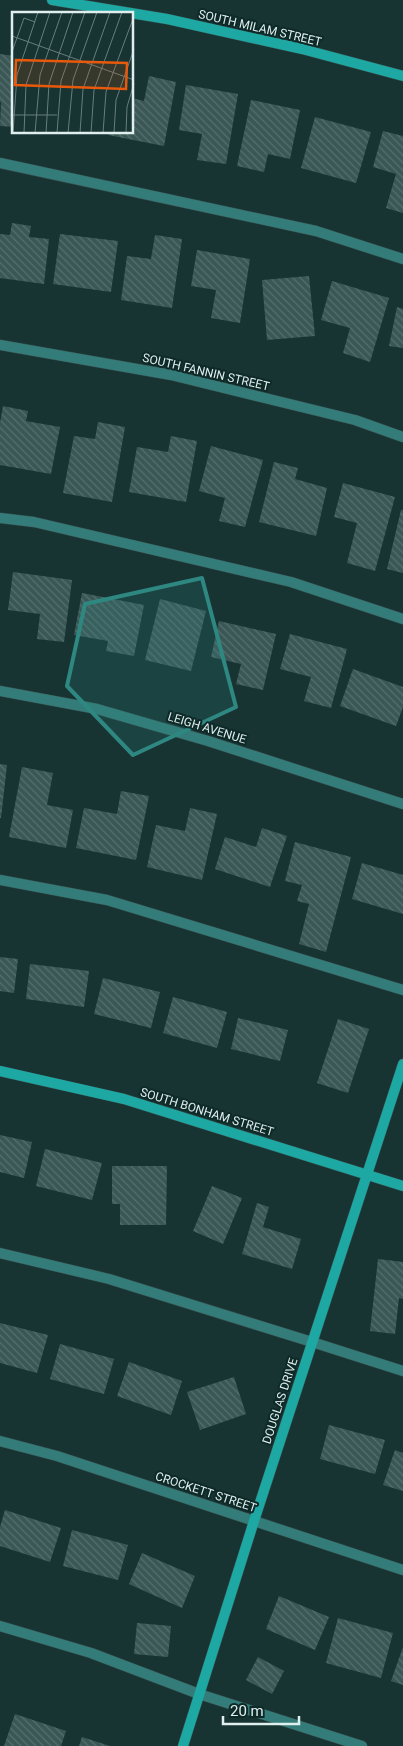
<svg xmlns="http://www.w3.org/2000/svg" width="403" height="1746" font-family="Roboto,sans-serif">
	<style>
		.building { fill: url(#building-back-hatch) }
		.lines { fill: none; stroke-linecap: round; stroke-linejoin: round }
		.lane-casing { stroke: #375150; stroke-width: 11 }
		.street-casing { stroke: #375150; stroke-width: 11 }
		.secondary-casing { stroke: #375150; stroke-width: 11 }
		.lane { stroke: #347c79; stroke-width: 10 }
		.street { stroke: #347c79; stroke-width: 10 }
		.secondary { stroke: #1da8a3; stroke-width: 10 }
		.marked { fill: #2e8881; fill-opacity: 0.2; stroke: #2e8881; stroke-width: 4; stroke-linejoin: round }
		.labels { text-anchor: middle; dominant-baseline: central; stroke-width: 4; stroke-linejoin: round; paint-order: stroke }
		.street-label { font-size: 12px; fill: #dfefee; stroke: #0d2928 }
		.inset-road { fill: none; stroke: #677e7d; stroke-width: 1 }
		.view { fill: #e8590c; fill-opacity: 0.15; stroke: #e8590c; stroke-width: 2.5 }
		.inset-edge { fill: none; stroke: #dfefee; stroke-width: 2.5 }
	</style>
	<defs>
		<pattern id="building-back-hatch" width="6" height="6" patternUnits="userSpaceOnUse" patternTransform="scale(1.25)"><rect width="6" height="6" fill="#3a5755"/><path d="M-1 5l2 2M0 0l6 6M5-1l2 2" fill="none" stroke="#566f6e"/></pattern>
	</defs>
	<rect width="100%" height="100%" fill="#173332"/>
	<path class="building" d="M0 54 14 56V127L0 126 1 102H0Z
		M149 76 176 82 164 146 108 135 109 132H132V98L144 101Z
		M186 85 238 94 226 164 197 160 202 134 179 130Z
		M251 100 300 110 290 159 268 154 264 172 237 166Z
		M315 117 371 132 356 183 301 168Z
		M383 131 403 136V213L386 208 396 174 373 167Z
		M12 223 31 226 29 237 49 239 44 284 0 278V234L10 235Z
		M60 234 118 241 111 292 53 284Z
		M155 235 182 239 172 308 121 300 127 256 151 259Z
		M197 250 250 259 240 323 211 318 216 290 191 286Z
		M309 276 315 336 267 340 262 280Z
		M332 281 389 298 370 362 343 353 350 328 321 320Z
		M397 307 403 309V348L389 346Z
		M3 406 28 411 26 421 60 427 51 474 0 465V423Z
		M98 422 125 427 112 502 63 493 74 436 95 439Z
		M171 436 197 441 186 502 129 492 137 447 168 452Z
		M211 446 263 460 245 527 219 521 225 498 199 491Z
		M274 462 298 468 295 479 327 488 316 536 259 522Z
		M343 483 395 497 375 571 347 563 357 523 334 517Z
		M401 510H403V573L387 569Z
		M13 572 72 580 64 642 37 639 40 614 8 610Z
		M82 593 144 605 134 656 106 651 108 641 74 635Z
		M160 599 206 611 191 671 145 660Z
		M219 621 276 634 263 690 236 684 241 664 211 657Z
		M290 634 347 649 331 708 304 701 311 677 280 669Z
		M353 669 403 687V707L396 726 340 706Z
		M0 764 7 765 1 818H0Z
		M22 767 53 773 47 805 73 810 66 848 9 837Z
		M121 791 149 796 136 860 76 848 84 808 117 814Z
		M190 808 217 814 202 880 147 867 156 825 185 831Z
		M262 828 287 836 270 887 215 869 225 837 256 847Z
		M295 842 351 857 326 952 299 944 309 904 297 901 302 885 285 881Z
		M362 863 403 875V914L352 899Z
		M0 957 18 959 14 993 0 991Z
		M30 964 89 971 84 1007 26 999Z
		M103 978 160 992 151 1028 94 1014Z
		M173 997 227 1012 217 1048 163 1033Z
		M238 1018 288 1030 280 1061 231 1049Z
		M338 1019 369 1029 348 1093 317 1083Z
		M0 1135 32 1142 24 1178 0 1172Z
		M45 1149 102 1163 92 1200 36 1186Z
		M112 1166H167L166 1225H120V1204H112Z
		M212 1186 242 1198 223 1244 193 1231Z
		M257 1203 269 1207 263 1227 301 1239 292 1269 242 1254Z
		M378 1259 403 1262V1299L399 1298 395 1334 370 1331Z
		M0 1323 48 1335 37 1373 0 1363Z
		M60 1344 114 1359 104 1394 50 1379Z
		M129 1362 182 1381 171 1415 117 1396Z
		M234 1377 246 1414 200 1430 187 1392Z
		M329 1425 385 1440 375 1474 320 1459Z
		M395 1450 403 1453V1491L383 1485Z
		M5 1510 61 1528 50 1562 0 1546V1527Z
		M72 1530 128 1545 118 1580 63 1566Z
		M142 1553 195 1576 182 1608 129 1584Z
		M279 1596 329 1617 315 1650 266 1629Z
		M338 1618 393 1633 381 1678 326 1663Z
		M137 1623 171 1626 168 1657 134 1654Z
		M403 1647V1685L391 1681Z
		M258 1657 284 1671 272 1694 246 1680Z
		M15 1714 66 1731 61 1746H4Z
		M82 1737 110 1746H79Z"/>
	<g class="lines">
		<g class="lane-casing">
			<path id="lane" d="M0 163 316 231 403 259
				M0 518 34 522 291 582 403 619
				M0 880 107 900 403 990
				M0 1253 109 1279 312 1342 403 1371
				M0 1626 91 1653 199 1694 362 1746"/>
		</g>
		<g class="street-casing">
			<path id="street" d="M0 345 171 375 355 420 403 437
				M0 691 97 709 208 741 403 804
				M0 1441 57 1456 403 1570"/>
		</g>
		<g class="secondary-casing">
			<path id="secondary" d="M52 0 167 19 302 49 403 76
				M0 1071 124 1099 403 1186
				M183 1746 254 1521 403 1064"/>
		</g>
		<use href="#lane" class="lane"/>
		<use href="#street" class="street"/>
		<use href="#secondary" class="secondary"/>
	</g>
	<path class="marked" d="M202 578 236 707 133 755 67 686 85 604Z"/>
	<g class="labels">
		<g class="street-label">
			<text transform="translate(260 28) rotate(13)">SOUTH MILAM STREET</text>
			<text transform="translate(206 372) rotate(13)">SOUTH FANNIN STREET</text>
			<text transform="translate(207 728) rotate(17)">LEIGH AVENUE</text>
			<text transform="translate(207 1112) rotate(17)">SOUTH BONHAM STREET</text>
			<text transform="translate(280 1401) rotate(-72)">DOUGLAS DRIVE</text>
			<text transform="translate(206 1492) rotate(18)">CROCKETT STREET</text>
		</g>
	</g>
	<g transform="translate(12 12)">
		<rect width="121" height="121" fill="#173332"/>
		<path class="inset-road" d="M0 24 122 68M0 40 12 6 23 10M1 103H45M1 121 5 63 26 0M12 121 14 73 38 0M23 121 28 63 50 0M34 121 37 72 61 0M45 121 49 69 73 0M56 121 61 68 85 0M68 121 71 77 98 0M79 121 82 78 110 0M91 121 94 80 122 4M102 121 104 88 122 37M114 121 115 95 122 71"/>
		<path class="view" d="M4 48 115 51 114 77 3 73Z"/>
		<rect width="121" height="121" class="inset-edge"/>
	</g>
	<path d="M223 1716v8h76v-8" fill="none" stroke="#dfefee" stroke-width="2.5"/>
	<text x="230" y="1716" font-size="15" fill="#dfefee" stroke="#0d2928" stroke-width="4" paint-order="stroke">20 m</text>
</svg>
